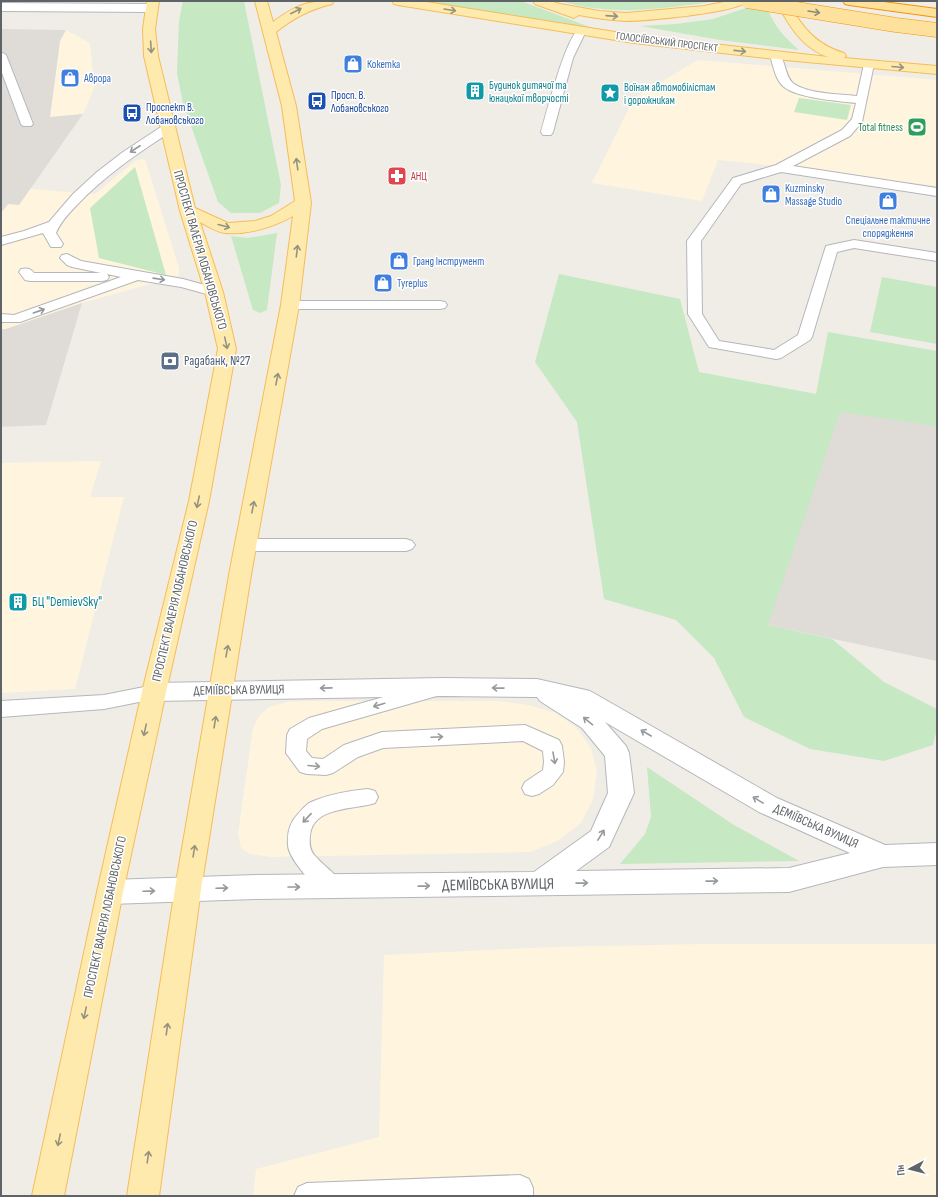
<svg xmlns="http://www.w3.org/2000/svg" width="938" height="1197" font-family="'Sofia Sans Condensed',sans-serif">
	<style>
		.commercial { fill: #fff4dd }
		.industrial { fill: #dfdcd8 }
		.green { fill: #c6e8c2 }
		.lines { fill: none; stroke-linecap: round; stroke-linejoin: round }
		.service-casing { stroke: #b4b7bb; stroke-width: 2 }
		.minor-casing { stroke: #b4b7bb; stroke-width: 2 }
		.tertiary-casing { stroke: #b4b7bb; stroke-width: 2 }
		.primary-casing { stroke: #f6bc59; stroke-width: 2 }
		.trunk-casing { stroke: #f79400; stroke-width: 2 }
		.service { fill: #fff; fill-rule: evenodd }
		.minor { fill: #fff; fill-rule: evenodd }
		.tertiary { fill: #fff; fill-rule: evenodd }
		.primary { fill: #ffeaad; fill-rule: evenodd }
		.trunk { fill: #ffe19e; fill-rule: evenodd }
		.trunk-bridge-casing { stroke: #f79400; stroke-width: 15; stroke-linecap: butt }
		.trunk-bridge { stroke: #ffe19e; stroke-width: 14 }
		.oneway { stroke: #969280 }
		.oneway2 { stroke: #8e8978 }
		.oneway3 { stroke: #969a9c }
		.labels { text-anchor: middle; dominant-baseline: central; stroke-width: 3; stroke-linejoin: round; paint-order: stroke }
		.far-street-label { font-size: 11px; fill: #5e6367; stroke: #fff }
		.far-shop-label { font-size: 11px; fill: #366cbe; stroke: #fff; text-anchor: start }
		.far-culture-label { font-size: 11px; fill: #0d838f; stroke: #fff; text-anchor: start }
		.far-transit-label { font-size: 11px; fill: #164399; stroke: #fff; text-anchor: start }
		.far-leisure-label { font-size: 11px; fill: #27864d; stroke: #fff; text-anchor: end }
		.far-health-label { font-size: 11px; fill: #be3a42; stroke: #fff; text-anchor: start }
		.street-label { font-size: 13px; fill: #5e6367; stroke: #fff }
		.service-label { font-size: 13px; fill: #4e5e75; stroke: #fff; text-anchor: start }
		.culture-label { font-size: 13px; fill: #0d838f; stroke: #fff; text-anchor: start }
		.near-street-label { font-size: 16px; fill: #5e6367; stroke: #fff }
	</style>
	<rect width="100%" height="100%" fill="#f0ede6"/>
	<path class="commercial" d="M66 30 90 43 94 88 83 114 50 117 60 41Z
		M698 60 937 80V186L768 165 718 160 702 201 592 183 634 98Z
		M145 159 179 268V276L82 303 6 329H1V213L9 204H19L29 189 95 194 135 161Z
		M101 461 90 497H124L75 689 1 693V463Z
		M499 701 528 705 556 713 576 727 591 748 597 772 593 799 581 823 558 841 530 852 270 857 250 854 241 848 238 834 253 728 259 716 269 707 287 702 308 701Z
		M706 944H937V1196H253L256 1169 379 1137 384 955 551 947Z"/>
	<path class="industrial" d="M1 29 66 30 60 41 50 117 83 114 19 205 8 204 1 213Z
		M82 303 46 425 1 427V329H6Z
		M840 342 937 356V661L768 625Z"/>
	<path class="green" d="M183 1H244L281 185 279 203 260 213H231L218 202 183 103 177 73 179 21Z
		M425 1H521L595 29Z
		M561 1H718C667 8 611 17 561 1Z
		M749 7 768 10C775 27 785 38 799 50L720 40 640 26 676 24 713 19Z
		M799 98 851 105 847 120 794 112Z
		M135 167 166 275 99 258 90 208Z
		M277 233 267 310 260 313 253 310 231 236 248 238Z
		M559 274 680 299 699 372 816 394 828 332 937 351V426L840 412 768 625 832 639 884 682 937 709V729L933 745 884 761 810 749 744 717 714 658 676 620 604 599 577 422 535 362Z
		M882 277 937 287V344L870 332Z
		M647 767 734 825 799 861 620 864 645 834 651 817Z"/>
	<g class="lines">
		<g class="service-casing">
			<path id="service" d="M581 28 586 31 573 58 553 132 551 135H543L541 132C546 115 567 31 581 28Z
				M1 52 6 55 33 124 31 126H23L21 124 1 70Z
				M775 52C786 55 784 76 793 83 807 94 840 94 857 96L864 64 869 61 874 64 862 122 850 136 793 166 937 188V196L781 172 741 184 701 241 702 314 719 341 774 350 798 335 826 246 854 240 937 253V261L854 248 837 252 812 337 810 340 781 358 776 359 709 347 688 314 687 241 733 178 776 165 842 130 852 119 856 103C839 101 795 98 783 86 775 79 773 65 770 55Z
				M168 124 172 125 174 128 172 131C138 153 104 176 76 206 68 214 60 223 56 233L63 244 61 247H51L43 233 1 245V237L24 231 49 222 73 194 97 172 123 152 164 125Z
				M67 254 81 261 183 279 219 289 221 292 219 295 214 296 181 287 138 280 20 322H1V314L14 315 121 277 107 274 109 277 107 280 102 281H30L25 280 19 272 21 269C27 268 30 268 34 273H101L72 267 67 265 60 258 62 255Z
				M290 301H440L445 302 447 305 445 308 440 309H290L285 308 283 305 285 302Z
				M246 539H406L412 541 415 545 412 549 406 551H246L240 549 237 545 240 541Z
				M433 683 440 685 443 690 440 695 322 729 307 739 306 751 312 758 323 759 344 745 382 732 525 725 559 740 562 746 564 762 563 772 553 785 539 794 532 796 525 794 522 788 525 782 543 770 544 762 543 751 523 741 383 748 358 757 333 773 326 775 307 774 300 772 286 753 287 735 290 729 309 718Z
				M154 685 161 687 164 692 161 697 154 699 104 709 1 717V701L104 695Z
				M368 789 375 791 378 797 375 803C354 810 312 806 310 836 309 845 310 852 317 858 326 868 338 875 344 887L341 894C338 895 335 896 332 896 319 895 288 858 288 845 287 833 290 822 298 814 301 810 305 806 309 803 328 794 348 791 368 789Z
				M520 1175 529 1179 533 1188V1196H294L298 1187 307 1183Z"/>
		</g>
		<g class="minor-casing">
			<path id="minor" d="M1 3 151 4 155 5 157 8 155 11 151 12 1 11Z"/>
		</g>
		<g class="tertiary-casing">
			<path id="tertiary" d="M443 678 537 679 590 691 777 798 885 845 937 843V865L883 867 789 892 255 899 110 904 101 900 97 892 101 884 110 880 255 875 534 872 591 831 608 793 605 756 582 728 540 701 537 697 443 696 154 701 146 698 142 692 146 686 154 683ZM605 722 759 812 850 853 789 868 576 871 609 847 634 793 629 753 626 746Z"/>
		</g>
		<g class="primary-casing">
			<path id="primary" d="M147 1H159L155 29 158 56 195 208 228 223 255 221 271 216 295 201 282 106 255 1H267L273 22C296 5 306 1 334 1L332 4C311 9 293 18 276 32L296 106 311 203 299 305 251 575 201 889 159 1196H127L175 889 229 575 281 305 293 216C274 227 248 235 225 233 217 232 207 226 200 222L223 292 236 349 209 501 166 692 123 892 64 1196H32L97 892 142 692 189 501 218 349 205 292 180 211 144 56 143 29Z
				M392 1H420L634 35 828 57C806 49 794 33 783 14L790 1H802L795 14C808 34 821 46 844 53L846 56 844 58 937 66V74L785 60 634 43 398 5 394 4Z
				M533 1H550L560 4 599 11 626 13 704 6 729 1H747C739 13 642 21 625 21 610 20 594 18 579 15L574 18 535 4Z"/>
		</g>
		<g class="trunk-casing">
			<path id="trunk" d="M843 1H876L937 9V17L849 5 845 4Z"/>
		</g>
		<use href="#service" class="service"/>
		<use href="#minor" class="minor"/>
		<use href="#tertiary" class="tertiary"/>
		<use href="#primary" class="primary"/>
		<use href="#trunk" class="trunk"/>
		<g class="trunk-bridge-casing">
			<path id="trunk-bridge" d="M747 1 896 25 937 30"/>
		</g>
		<use href="#trunk-bridge" class="trunk-bridge"/>
	</g>
	<defs><path id="oneway-shaft" d="M-6 0H5M1.5-3L5.5 0L1.5 3" fill="none" stroke-width="1.6" stroke-linecap="round" stroke-linejoin="round"/></defs>
	<g class="oneway">
		<use href="#oneway-shaft" transform="translate(450 10) rotate(9)"/>
		<use href="#oneway-shaft" transform="translate(296 11) rotate(-27)"/>
		<use href="#oneway-shaft" transform="translate(612 16) rotate(4)"/>
		<use href="#oneway-shaft" transform="translate(151 47) rotate(86)"/>
		<use href="#oneway-shaft" transform="translate(740 51) rotate(6)"/>
		<use href="#oneway-shaft" transform="translate(898 67) rotate(5)"/>
		<use href="#oneway-shaft" transform="translate(297 164) rotate(-98)"/>
		<use href="#oneway-shaft" transform="translate(224 226) rotate(15)"/>
		<use href="#oneway-shaft" transform="translate(297 251) rotate(-83)"/>
		<use href="#oneway-shaft" transform="translate(226 343) rotate(78)"/>
		<use href="#oneway-shaft" transform="translate(277 379) rotate(-79)"/>
		<use href="#oneway-shaft" transform="translate(198 502) rotate(102)"/>
		<use href="#oneway-shaft" transform="translate(253 507) rotate(-79)"/>
		<use href="#oneway-shaft" transform="translate(227 651) rotate(-80)"/>
		<use href="#oneway-shaft" transform="translate(215 722) rotate(-81)"/>
		<use href="#oneway-shaft" transform="translate(145 730) rotate(102)"/>
		<use href="#oneway-shaft" transform="translate(194 851) rotate(-81)"/>
		<use href="#oneway-shaft" transform="translate(85 1013) rotate(102)"/>
		<use href="#oneway-shaft" transform="translate(167 1029) rotate(-82)"/>
		<use href="#oneway-shaft" transform="translate(59 1140) rotate(102)"/>
		<use href="#oneway-shaft" transform="translate(148 1157) rotate(-82)"/>
	</g>
	<use class="oneway2" href="#oneway-shaft" transform="translate(814 12) rotate(9)"/>
	<g class="oneway3">
		<use href="#oneway-shaft" transform="translate(135 149) rotate(147)"/>
		<use href="#oneway-shaft" transform="translate(159 279) rotate(8)"/>
		<use href="#oneway-shaft" transform="translate(39 311) rotate(-19)"/>
		<use href="#oneway-shaft" transform="translate(326 688) rotate(179)"/>
		<use href="#oneway-shaft" transform="translate(498 688) rotate(-179)"/>
		<use href="#oneway-shaft" transform="translate(379 705) rotate(164)"/>
		<use href="#oneway-shaft" transform="translate(588 721) rotate(-141)"/>
		<use href="#oneway-shaft" transform="translate(646 733) rotate(-150)"/>
		<use href="#oneway-shaft" transform="translate(437 737) rotate(-3)"/>
		<use href="#oneway-shaft" transform="translate(554 758) rotate(80)"/>
		<use href="#oneway-shaft" transform="translate(314 766) rotate(5)"/>
		<use href="#oneway-shaft" transform="translate(758 800) rotate(-149)"/>
		<use href="#oneway-shaft" transform="translate(307 818) rotate(133)"/>
		<use href="#oneway-shaft" transform="translate(601 835) rotate(-58)"/>
		<use href="#oneway-shaft" transform="translate(712 881) rotate(-1)"/>
		<use href="#oneway-shaft" transform="translate(582 883) rotate(-1)"/>
		<use href="#oneway-shaft" transform="translate(424 886) rotate(-1)"/>
		<use href="#oneway-shaft" transform="translate(294 887)"/>
		<use href="#oneway-shaft" transform="translate(222 888) rotate(-2)"/>
		<use href="#oneway-shaft" transform="translate(149 891) rotate(-2)"/>
	</g>
	<defs>
		<g id="shop-square" transform="scale(1)"><rect x="-9" y="-9" width="18" height="18" rx="4" fill="#3f7fe0" stroke="#fff"/><path d="M-5-2.5h2.3a2.7 3.5 0 0 1 5.4 0H5L5.5 6h-11ZM-1.5-2.5h3a1.5 2.3 0 0 0-3 0Z" fill="#fff"/></g>
		<g id="building-square" transform="scale(1)"><rect x="-9" y="-9" width="18" height="18" rx="4" fill="#0f9aa8" stroke="#fff"/><path d="M-4-6H4V6H1V3H-1V6H-4ZM-2.5-4.3h1.7v1.8h-1.7ZM.8-4.3h1.7v1.8H.8ZM-2.5-1h1.7V.8h-1.7ZM.8-1h1.7V.8H.8Z" fill="#fff"/></g>
		<g id="sight-square" transform="scale(1)"><rect x="-9" y="-9" width="18" height="18" rx="4" fill="#0f9aa8" stroke="#fff"/><path d="M0-6L1.8-2.2L6-1.7L2.9 1.2L3.7 5.4L0 3.3L-3.7 5.4L-2.9 1.2L-6-1.7L-1.8-2.2Z" fill="#fff"/></g>
		<g id="bus-square" transform="scale(1)"><rect x="-9" y="-9" width="18" height="18" rx="4" fill="#1a4fb4" stroke="#fff"/><path d="M-5-6H5V4H4V6H2V4H-2V6H-4V4H-5ZM-3.5-4V0h7V-4ZM-3.5 1.2v1.5H-2V1.2ZM2 1.2v1.5H3.5V1.2Z" fill="#fff"/></g>
		<g id="stadium-square" transform="scale(1)"><rect x="-9" y="-9" width="18" height="18" rx="4" fill="#2e9e5b" stroke="#fff"/><path d="M0-5a6.5 5 0 1 0 0 10a6.5 5 0 1 0 0-10ZM-3.5-1.8h7v3.6h-7Z" fill="#fff"/></g>
		<g id="pharmacy-square" transform="scale(1)"><rect x="-9" y="-9" width="18" height="18" rx="4" fill="#e0444e" stroke="#fff"/><path d="M-2-6h4v4h4v4h-4v4h-4v-4h-4v-4h4Z" fill="#fff"/></g>
		<g id="bank-square" transform="scale(1)"><rect x="-9" y="-9" width="18" height="18" rx="4" fill="#5c6f8a" stroke="#fff"/><path d="M-6-4H6V4H-6ZM0-2.3a2.3 2.3 0 1 0 0 4.6a2.3 2.3 0 1 0 0-4.6Z" fill="#fff"/></g>
	</defs>
	<g fill-rule="evenodd">
		<use href="#shop-square" x="353" y="64"/>
		<use href="#shop-square" x="70" y="78"/>
		<use href="#building-square" x="475" y="91"/>
		<use href="#sight-square" x="610" y="93"/>
		<use href="#bus-square" x="317" y="101"/>
		<use href="#bus-square" x="132" y="113"/>
		<use href="#stadium-square" x="917" y="127"/>
		<use href="#pharmacy-square" x="397" y="176"/>
		<use href="#shop-square" x="771" y="194"/>
		<use href="#shop-square" x="888" y="201"/>
		<use href="#shop-square" x="399" y="261"/>
		<use href="#shop-square" x="383" y="283"/>
		<use href="#bank-square" x="170" y="361"/>
		<use href="#building-square" x="18" y="602"/>
	</g>
	<g class="labels">
		<g class="far-street-label">
			<text transform="translate(667 42) rotate(7)">ГОЛОСІЇВСЬКИЙ ПРОСПЕКТ</text>
		</g>
		<g class="far-shop-label">
			<text x="367" y="64">Кокетка</text>
			<text x="84" y="78">Аврора</text>
			<text x="785" y="188">Kuzminsky<tspan x="785" dy="13">Massage Studio</tspan></text>
			<text x="888" y="220" text-anchor="middle">Спеціальне тактичне<tspan x="888" dy="13">спорядження</tspan></text>
			<text x="413" y="261">Гранд Інструмент</text>
			<text x="397" y="283">Tyreplus</text>
		</g>
		<g class="far-culture-label">
			<text x="489" y="85">Будинок дитячої та<tspan x="489" dy="13">юнацької творчості</tspan></text>
			<text x="624" y="87">Воїнам автомобілістам<tspan x="624" dy="13">і дорожникам</tspan></text>
		</g>
		<g class="far-transit-label">
			<text x="331" y="95">Просп. В.<tspan x="331" dy="13">Лобановського</tspan></text>
			<text x="146" y="107">Проспект В.<tspan x="146" dy="13">Лобановського</tspan></text>
		</g>
		<g class="far-leisure-label">
			<text x="903" y="127">Total fitness</text>
		</g>
		<g class="far-health-label">
			<text x="411" y="176">АНЦ</text>
		</g>
		<g class="street-label">
			<text transform="translate(200 250) rotate(74)">ПРОСПЕКТ ВАЛЕРІЯ ЛОБАНОВСЬКОГО</text>
			<text transform="translate(175 601) rotate(-77)">ПРОСПЕКТ ВАЛЕРІЯ ЛОБАНОВСЬКОГО</text>
			<text transform="translate(239 690) rotate(-1)">ДЕМІЇВСЬКА ВУЛИЦЯ</text>
			<text transform="translate(816 826) rotate(24)">ДЕМІЇВСЬКА ВУЛИЦЯ</text>
			<text transform="translate(105 917) rotate(-78)">ПРОСПЕКТ ВАЛЕРІЯ ЛОБАНОВСЬКОГО</text>
		</g>
		<g class="service-label">
			<text x="184" y="361">Радабанк, №27</text>
		</g>
		<g class="culture-label">
			<text x="32" y="602">БЦ "DemievSky"</text>
		</g>
		<g class="near-street-label">
			<text transform="translate(498 885) rotate(-1)">ДЕМІЇВСЬКА ВУЛИЦЯ</text>
		</g>
	</g>
	<rect width="938" height="1197" fill="none" stroke="#5e6367" stroke-width="4"/>
	<g transform="translate(910 1169) rotate(263)" stroke="#ffffff" stroke-width="3" paint-order="stroke">
	<path d="M0-3L7 15L0 10L-7 15Z" fill="#5e6367"/>
	<text y="-6" font-size="11" font-weight="bold" text-anchor="middle" fill="#5e6367">Пн</text>
	</g>
</svg>
